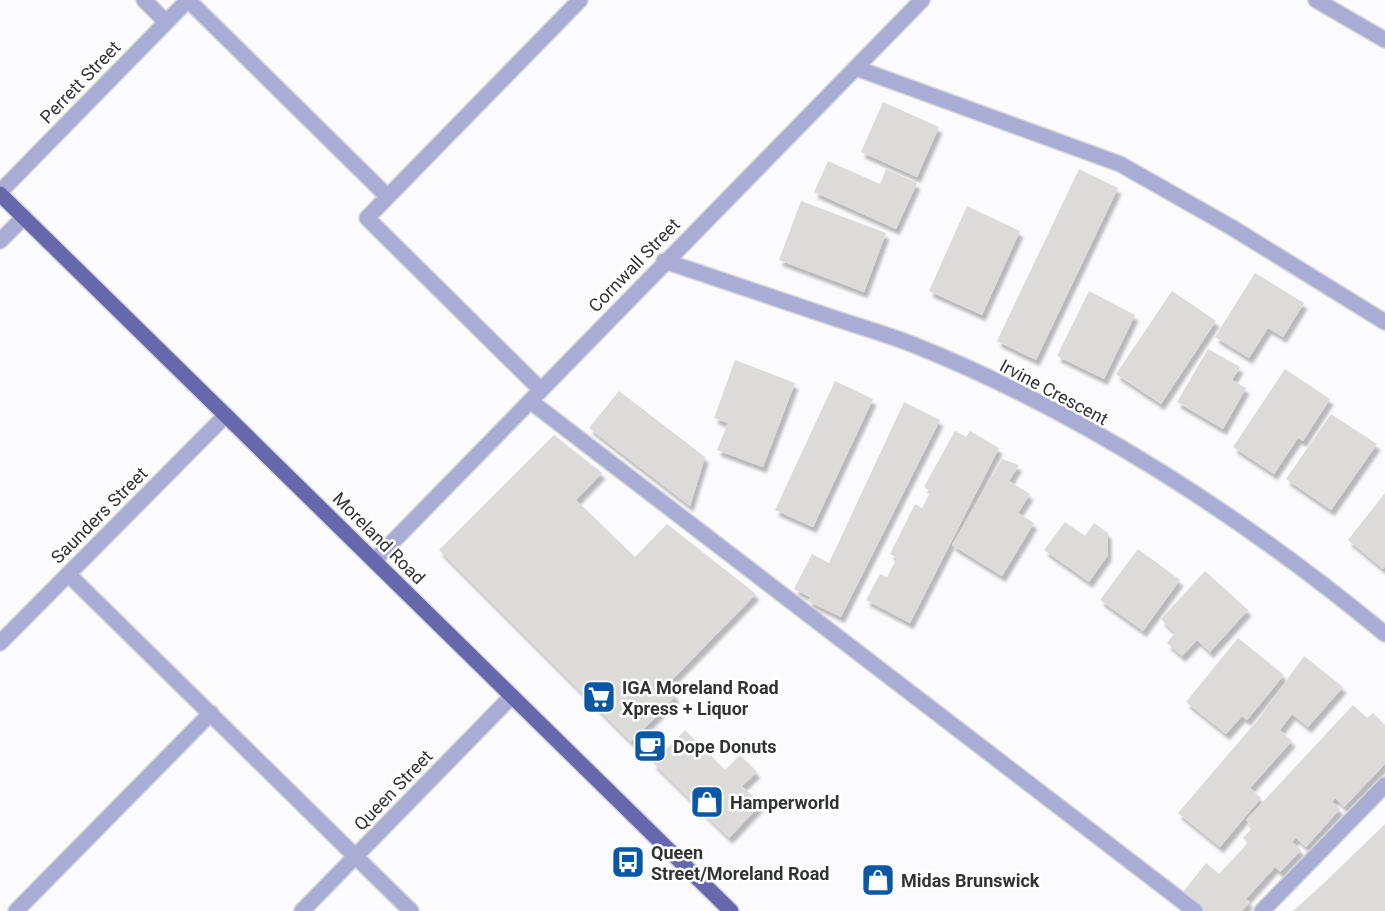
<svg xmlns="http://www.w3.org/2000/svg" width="1385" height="911" font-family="Roboto,sans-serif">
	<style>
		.building { fill: #dcdbda; filter: url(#shadow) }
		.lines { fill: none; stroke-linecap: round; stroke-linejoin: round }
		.minor-casing { stroke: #d7d7d9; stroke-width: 18 }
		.major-casing { stroke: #d7d7d9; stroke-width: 18 }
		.minor { stroke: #a9acd4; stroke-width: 15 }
		.major { stroke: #6767ae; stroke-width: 15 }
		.labels { text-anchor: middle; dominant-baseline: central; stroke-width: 5; stroke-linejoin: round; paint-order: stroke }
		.street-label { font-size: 18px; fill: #323333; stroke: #fff }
		.poi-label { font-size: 18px; font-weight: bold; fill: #323333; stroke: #fff; text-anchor: start }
	</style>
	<defs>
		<filter id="shadow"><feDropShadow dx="3.5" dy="6" stdDeviation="1.5" flood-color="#0004"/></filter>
	</defs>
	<rect width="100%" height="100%" fill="#fbfbfd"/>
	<path class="building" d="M883 102 939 127 917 177 861 152Z
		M828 161 880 184 886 169 917 183 896 229 814 192Z
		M1079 169 1118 188 1036 360 997 341Z
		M801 201 886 233 864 292 779 260Z
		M967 206 1020 231 982 315 929 291Z
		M1255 273 1304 303 1283 337 1268 328 1249 358 1215 337Z
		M1089 291 1135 315 1104 379 1057 356Z
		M1172 291 1216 321 1161 404 1116 374Z
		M1208 349 1240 367 1232 380 1246 388 1223 429 1177 402Z
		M735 360 795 383 763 467 717 450 728 423 714 418Z
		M1285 369 1330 399 1303 441 1298 438 1274 474 1233 447Z
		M835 381 873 399 813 527 775 510Z
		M619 391 705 457 690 506 589 428Z
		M904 402 940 420 841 617 808 601 810 597 794 589 812 554 829 563Z
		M1331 414 1377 444 1331 510 1286 479Z
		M955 431 966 437 970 431 999 448 910 623 866 600 880 574 887 577 897 558 890 554 915 504 922 508 931 491 924 487Z
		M554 435 602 473 576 500 635 557 667 524 756 594 666 686 676 696 631 742 439 550Z
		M1002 459 1019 465 1009 481 1030 494 1018 513 1034 523 1002 576 952 545Z
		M1385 493V566L1383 569 1348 540Z
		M1065 522 1085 536 1094 523 1108 533V555L1089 582 1044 550Z
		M1138 549 1180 580 1143 631 1100 600Z
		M1205 571 1248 610 1210 652 1197 640 1182 656 1167 643 1175 633 1161 619Z
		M1238 638 1284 675 1247 720 1242 716 1226 734 1186 702Z
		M1304 656 1343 687 1308 727 1292 714 1280 730 1292 741 1250 788 1261 798 1220 847 1178 813 1261 716Z
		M1353 705 1367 718 1373 713 1385 725V764L1344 807 1335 798 1332 802 1340 809 1306 847 1296 838 1292 842 1301 850 1280 872 1275 867 1246 899 1250 902 1242 911H1205L1183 892 1206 863 1219 874 1248 843 1243 838 1253 827 1246 820Z
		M685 730 725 770 740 755 757 772 742 786 761 804 729 838 653 763Z
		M1385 824V911H1293L1323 884Z"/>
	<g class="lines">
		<g class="minor-casing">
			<path id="minor" d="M144 0 166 22
				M1316 0 1385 40
				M856 68 1120 164 1231 227 1385 322
				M0 192 188 0 387 196
				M0 241 24 217
				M664 261C719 279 774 298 828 316 857 326 886 334 914 345 1082 412 1246 519 1385 634
				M540 389 367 218 580 0
				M530 401 1195 911
				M375 560 922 0
				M68 574 411 911
				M0 643 226 415
				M16 911 211 713
				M302 911 512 696
				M1262 911 1385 785"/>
		</g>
		<g class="major-casing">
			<path id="major" d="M0 194 731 911"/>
		</g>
		<use href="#minor" class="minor"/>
		<use href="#major" class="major"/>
	</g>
	<defs>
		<g id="supermarket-square" transform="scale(1.725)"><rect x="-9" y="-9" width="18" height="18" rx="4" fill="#0858a6" stroke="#fff"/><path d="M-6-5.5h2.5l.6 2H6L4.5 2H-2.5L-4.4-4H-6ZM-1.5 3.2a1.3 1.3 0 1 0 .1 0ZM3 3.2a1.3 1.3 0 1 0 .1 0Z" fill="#fff"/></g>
		<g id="cafe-square" transform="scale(1.725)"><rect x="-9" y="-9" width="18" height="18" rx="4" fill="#0858a6" stroke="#fff"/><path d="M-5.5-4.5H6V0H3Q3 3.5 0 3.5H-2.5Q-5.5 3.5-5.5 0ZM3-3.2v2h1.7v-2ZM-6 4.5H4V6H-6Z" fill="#fff"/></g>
		<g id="shop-square" transform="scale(1.725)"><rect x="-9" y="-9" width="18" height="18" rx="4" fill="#0858a6" stroke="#fff"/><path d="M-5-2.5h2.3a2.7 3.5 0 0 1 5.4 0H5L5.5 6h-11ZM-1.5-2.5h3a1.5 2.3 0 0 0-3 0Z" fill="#fff"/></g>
		<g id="bus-square" transform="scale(1.725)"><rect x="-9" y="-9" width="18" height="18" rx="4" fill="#0858a6" stroke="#fff"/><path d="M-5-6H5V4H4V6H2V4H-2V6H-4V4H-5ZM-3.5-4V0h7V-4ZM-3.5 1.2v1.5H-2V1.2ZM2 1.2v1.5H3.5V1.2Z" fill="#fff"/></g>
	</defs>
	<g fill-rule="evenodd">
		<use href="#supermarket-square" x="599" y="697"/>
		<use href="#cafe-square" x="650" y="746"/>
		<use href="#shop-square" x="707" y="802"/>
		<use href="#bus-square" x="628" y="862"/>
		<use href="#shop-square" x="878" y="880"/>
	</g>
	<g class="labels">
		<g class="street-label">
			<text transform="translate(80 82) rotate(-46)">Perrett Street</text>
			<text transform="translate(634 265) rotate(-46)">Cornwall Street</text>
			<text transform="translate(1054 392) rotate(28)">Irvine Crescent</text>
			<text transform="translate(99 515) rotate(-45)">Saunders Street</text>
			<text transform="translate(379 538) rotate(45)">Moreland Road</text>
			<text transform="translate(393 790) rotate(-46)">Queen Street</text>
		</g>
		<g class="poi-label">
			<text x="622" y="687">IGA Moreland Road<tspan x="622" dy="21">Xpress + Liquor</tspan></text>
			<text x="673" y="746">Dope Donuts</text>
			<text x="730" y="802">Hamperworld</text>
			<text x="651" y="852">Queen<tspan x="651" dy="21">Street/Moreland Road</tspan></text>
			<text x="901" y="880">Midas Brunswick</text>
		</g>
	</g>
</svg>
